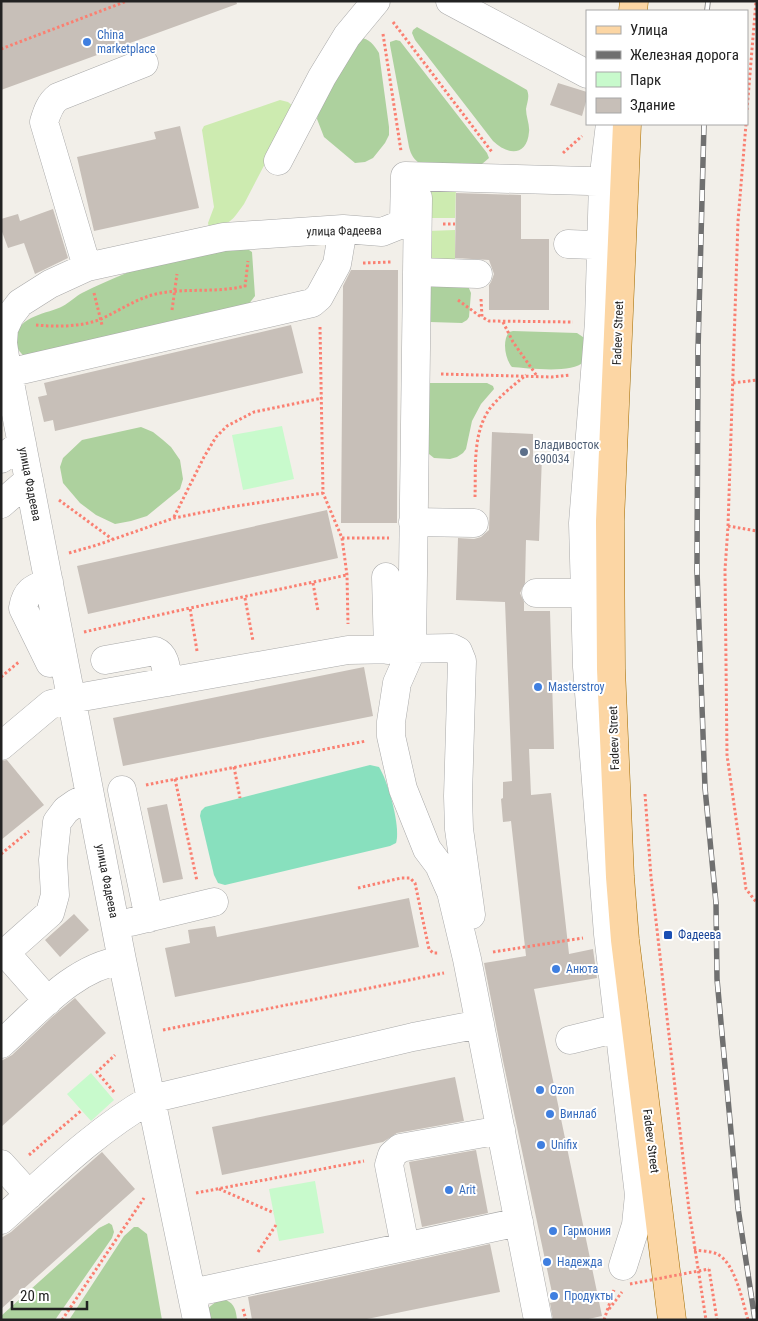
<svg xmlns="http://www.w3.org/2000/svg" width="758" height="1321" font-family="'Roboto Condensed',sans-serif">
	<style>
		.grass { fill: #cdebb0 }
		.forest { fill: #add19e }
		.park { fill: #c8facc }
		.pitch { fill: #88e0be }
		.building { fill: #c7bfb8 }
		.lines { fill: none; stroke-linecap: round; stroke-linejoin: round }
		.minor-casing { stroke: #a9a9a9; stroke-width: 29 }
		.major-casing { stroke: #a06b00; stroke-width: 29 }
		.path { stroke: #fa8072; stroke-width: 3; stroke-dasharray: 2.5 2.5; stroke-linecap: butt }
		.minor { stroke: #fff; stroke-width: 28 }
		.major { stroke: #fcd6a4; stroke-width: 28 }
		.rail-casing { stroke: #707070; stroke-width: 5.5 }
		.rail { stroke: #fff; stroke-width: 4; stroke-dasharray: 11; stroke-linecap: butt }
		.path-bridge { stroke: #fa8072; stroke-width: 3; stroke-dasharray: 2.5 2.5; stroke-linecap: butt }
		.shop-dot { fill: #3f7fe0; stroke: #fff; stroke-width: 2 }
		.service-dot { fill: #5c6f8a; stroke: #fff; stroke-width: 2 }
		.transit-dot { fill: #1a4fb4; stroke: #fff; stroke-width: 2 }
		.labels { text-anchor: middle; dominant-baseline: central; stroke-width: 4; stroke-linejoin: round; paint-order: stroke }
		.shop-label { font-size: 12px; fill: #366cbe; stroke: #fff; text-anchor: start }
		.street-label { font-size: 12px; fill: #222; stroke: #fff }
		.service-label { font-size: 12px; fill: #4e5e75; stroke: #fff; text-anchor: start }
		.transit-label { font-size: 12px; fill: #164399; stroke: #fff; text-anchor: start }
	</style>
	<rect width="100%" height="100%" fill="#f2efe9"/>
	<path class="grass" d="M280 100 288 102 293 106V110L244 204C231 222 231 224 209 227L208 223 214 207 202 130 204 126Z
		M456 188 455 218H428L427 189Z
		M455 230V259L430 260 428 231Z"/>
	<path class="forest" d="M417 27 527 90C530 97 527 102 526 109 526 117 530 125 529 132 527 157 507 155 493 141L415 40 412 33 413 30Z
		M360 38C369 38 374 45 379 53L389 127V135L385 143 373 158 365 162 355 163 324 137 317 119 319 106Z
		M396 40 400 41 487 153 489 158 482 164 474 168 421 164C414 160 411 155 409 147L390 45V42Z
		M243 246 252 252 255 296 248 305 26 358C19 352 16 347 16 338 18 315 48 314 63 306 70 302 76 296 82 293 95 286 110 280 124 274 161 259 204 254 243 246Z
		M427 283 468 286 471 293 469 317 467 320 462 323 430 322Z
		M513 331 577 333 586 339C585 346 587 357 583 362 574 374 526 368 512 367 505 359 502 341 509 332Z
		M428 383H487L493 386 494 389 481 404 472 421 466 449 463 453 457 457 450 459 434 458 424 450Z
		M141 427 153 432 163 440 171 447 180 460 183 479 180 489 147 516 131 521 115 524 96 515 80 503 63 483 60 467 63 458 82 440Z
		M109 1223 112 1225 114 1232 112 1238 55 1320H1V1316L99 1228Z
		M134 1227H138L147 1234 162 1320H69L124 1236Z
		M226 1300C235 1304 236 1311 237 1320H209L208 1308 217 1301Z"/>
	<path class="park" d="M282 426 294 479 243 490 232 435Z
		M91 1073 114 1100 91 1121 67 1094Z
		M315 1181 324 1233 279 1241 269 1189Z"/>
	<path class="pitch" d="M370 765 379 767C388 781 401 827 396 843L390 846 225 885 218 883 214 875 200 816 201 811 205 807Z"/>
	<path class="building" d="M1 1H236L237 4 1 90Z
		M558 83 587 92V98L582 116 550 105Z
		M180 126 199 208 94 231 77 157 156 139 154 132Z
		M456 193 521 195V239H549V310H489V285L491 282 494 274 489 260 455 258Z
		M53 209 68 258 35 274 24 243 8 248 1 229V219L18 214 20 221Z
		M351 270H398L397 523H341L343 286Z
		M291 325 303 373 55 431 53 420 44 422 38 397 47 395 44 383Z
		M492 432 533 434V455H542L539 541 526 540 525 583 520 593 524 602V611H550L554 749H529L531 795 551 793 569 954 593 949 597 978 534 989 602 1316 584 1320H553L550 1303 554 1302 503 1061 484 963 526 956 511 821 503 822 501 799 503 798V782L512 781 505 602 456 600 458 538 474 539 481 537 489 530Z
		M327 510 338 558 88 614 77 566Z
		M364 667 373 716 123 766 113 718Z
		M7 760 44 805 1 840V761Z
		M167 804 183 879 163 883 147 808Z
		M409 898 419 947 175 997 165 948 190 943 188 930 215 926 217 937Z
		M74 914 89 930 60 957 45 940Z
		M75 998 106 1033 1 1127V1061L12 1055 52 1017Z
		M455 1077 464 1121 397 1133 383 1142 222 1175 212 1127Z
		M476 1150 488 1213 422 1227 409 1162Z
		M102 1152 135 1189 1 1309V1238L11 1232Z
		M490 1244 500 1292 362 1320H252L248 1297Z"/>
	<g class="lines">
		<g class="minor-casing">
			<path id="minor" d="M450 1 587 74
				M610 124 603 182 599 322 583 523 585 593 587 667 608 934 639 1195 636 1225 623 1266
				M278 161 322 77 347 36 376 1
				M418 198 412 649 397 683 391 722V736L403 789 427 849 439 865 451 892 467 959 538 1320
				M568 244 618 246
				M87 267 44 122C47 112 50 103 58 97L144 63
				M417 272 478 274
				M8 373 312 303 319 297 337 264 343 229
				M1 459 22 443
				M1 504 29 480
				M413 522 474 523
				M386 577 388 650
				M49 582C34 588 26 590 23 608L50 663
				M536 593H585
				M105 660 155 651C167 656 166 671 168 682
				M1 746 51 704 71 699 348 650 452 648 458 651 462 661 458 796 459 829 471 915
				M122 790 149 918
				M131 922 214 902
				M1 953H5L10 958 48 1001
				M5 953 50 913 55 895 53 860 57 822 66 810 76 803 90 796
				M570 1040 619 1028
				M1 1044C37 1012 72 968 122 960
				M1 1164 29 1195
				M1 1220C49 1177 95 1131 151 1099L413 1037 480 1024
				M405 1246 389 1165 392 1155 400 1148 501 1130
				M192 1293 519 1222
				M197 1320 122 960 5 357 3 343 4 329 10 316 20 303 50 284 87 267 224 237 343 229 382 232 397 226 404 220 405 176 624 182"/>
		</g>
		<g class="major-casing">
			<path id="major" d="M633 11 634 1
				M627 124 610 521 611 669 620 877 625 940 672 1320"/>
		</g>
		<path class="path" d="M393 22 492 152
			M383 34 401 151
			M1 49 127 1
			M747 110 756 1
			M746 124 738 221 728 526 725 570 727 755 746 889 757 903
			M563 153 582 136
			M443 224H455
			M363 263 391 262
			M245 287 248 261
			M94 293 102 325
			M481 299 482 317 489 321 573 322
			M458 300 481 317
			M172 310 177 274
			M503 322 513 342 537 376
			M36 325C57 327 81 327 101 319 121 310 138 297 161 293 189 288 218 293 245 286
			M320 327 323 493 342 538 347 575 348 624
			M441 374 552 377 570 375
			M733 383 757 380
			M475 497C476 468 472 432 491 407 501 395 514 385 526 375
			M59 500 112 539
			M174 517 204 457 216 437 227 426 254 412 322 398
			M728 526 757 531
			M342 538H389
			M69 553 97 545 174 518 230 507 323 493
			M313 583 318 611
			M245 598 253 641
			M84 632 190 608
			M197 651 190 608 347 575
			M1 677 20 661
			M234 767 240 798
			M175 779 197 881
			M146 785 366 741
			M645 794 651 877 689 1210 706 1320
			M1 854 29 831
			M358 888 401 878H410L415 883 429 949 433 953H439
			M493 952 583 938
			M163 1030 444 973
			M114 1092 97 1072 115 1055
			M29 1155 82 1110
			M219 1189 274 1213
			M196 1193 364 1161
			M694 1250C701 1251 711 1251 717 1254 735 1262 743 1303 748 1320
			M258 1252 276 1225
			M709 1269 717 1320
			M243 1309 246 1320
			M609 1309 622 1292
			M62 1320 144 1198
			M604 1320 614 1290
			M756 1320 757 1318"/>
		<use href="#minor" class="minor"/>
		<use href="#major" class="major"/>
		<g class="rail-casing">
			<path id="rail" d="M707 11 708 1
				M704 124 698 350 697 571 705 788 716 903 717 979 738 1208 755 1320"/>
		</g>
		<use href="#rail" class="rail"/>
		<path class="path-bridge" d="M630 1284 709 1269"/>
	</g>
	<g class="shop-dot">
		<circle cx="87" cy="42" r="5"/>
		<circle cx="538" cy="687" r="5"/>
		<circle cx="556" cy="969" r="5"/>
		<circle cx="540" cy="1090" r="5"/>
		<circle cx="550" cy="1114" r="5"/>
		<circle cx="541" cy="1145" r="5"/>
		<circle cx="449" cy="1190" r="5"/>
		<circle cx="553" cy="1231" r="5"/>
		<circle cx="547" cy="1262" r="5"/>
		<circle cx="554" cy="1296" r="5"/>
	</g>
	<circle class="service-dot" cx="524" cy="452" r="5"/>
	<rect class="transit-dot" x="663" y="930" width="10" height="10" rx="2.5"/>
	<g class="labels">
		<g class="shop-label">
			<text x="97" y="35">China<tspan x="97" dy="14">marketplace</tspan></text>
			<text x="548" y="687">Masterstroy</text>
			<text x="566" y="969">Анюта</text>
			<text x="550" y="1090">Ozon</text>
			<text x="560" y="1114">Винлаб</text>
			<text x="551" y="1145">Unifix</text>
			<text x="459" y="1190">Arit</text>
			<text x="563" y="1231">Гармония</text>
			<text x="557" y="1262">Надежда</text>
			<text x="564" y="1296">Продукты</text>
		</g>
		<g class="street-label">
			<text transform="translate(344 231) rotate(-1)">улица Фадеева</text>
			<text transform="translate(618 333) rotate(-88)">Fadeev Street</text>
			<text transform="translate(30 484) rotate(79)">улица Фадеева</text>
			<text transform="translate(614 738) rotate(-92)">Fadeev Street</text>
			<text transform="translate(107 881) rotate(79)">улица Фадеева</text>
			<text transform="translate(651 1141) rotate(83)">Fadeev Street</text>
		</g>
		<g class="service-label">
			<text x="534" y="445">Владивосток<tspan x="534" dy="14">690034</tspan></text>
		</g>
		<g class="transit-label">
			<text x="678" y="935">Фадеева</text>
		</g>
	</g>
	<rect width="758" height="1321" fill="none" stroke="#222222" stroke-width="5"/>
	<rect x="586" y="10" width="162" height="115" fill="#ffffff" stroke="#a7a7a7"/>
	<rect x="596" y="26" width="25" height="8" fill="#fcd6a4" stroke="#a7a7a7"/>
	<text x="630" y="35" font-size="15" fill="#222222">Улица</text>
	<rect x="596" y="51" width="25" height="8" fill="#707070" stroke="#a7a7a7"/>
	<text x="630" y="60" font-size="15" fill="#222222">Железная дорога</text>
	<rect x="596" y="72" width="25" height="15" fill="#c8facc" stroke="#a7a7a7"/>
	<text x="630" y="85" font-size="15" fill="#222222">Парк</text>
	<rect x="596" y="98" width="25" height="15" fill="#c7bfb8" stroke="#a7a7a7"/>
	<text x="630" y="110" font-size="15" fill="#222222">Здание</text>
	<path d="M12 1301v8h75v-8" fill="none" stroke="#222222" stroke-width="2.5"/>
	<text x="20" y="1301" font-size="15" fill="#222222" stroke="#ffffff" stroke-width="4" paint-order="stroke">20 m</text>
</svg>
